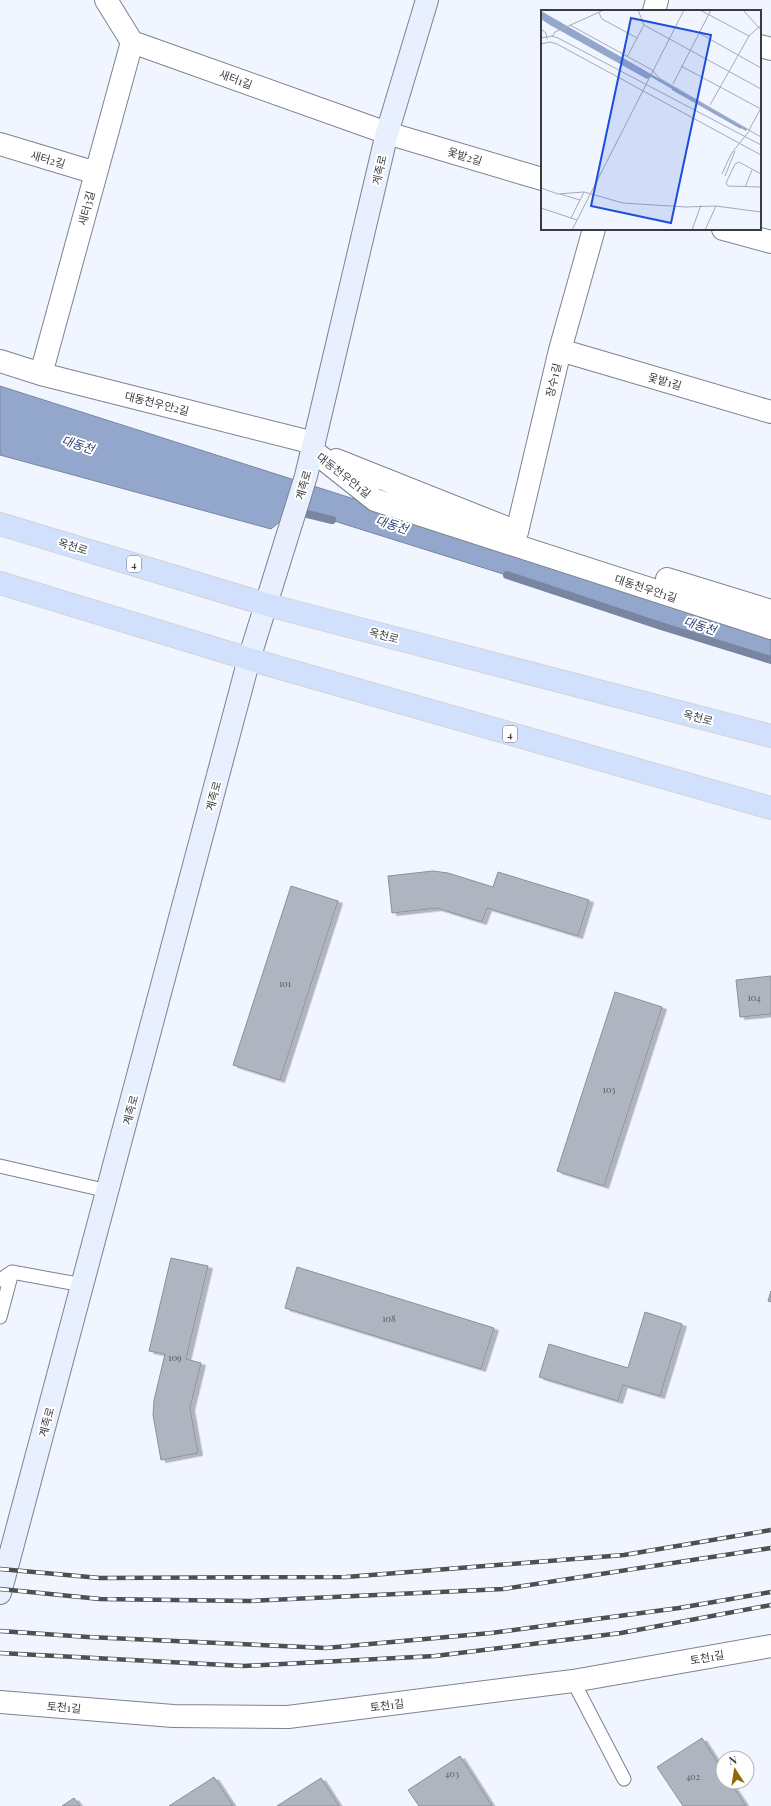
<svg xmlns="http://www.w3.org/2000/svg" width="771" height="1806" font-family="'Playfair Display','Noto Sans KR',serif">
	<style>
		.water { fill: #93a6cb; stroke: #7886a1 }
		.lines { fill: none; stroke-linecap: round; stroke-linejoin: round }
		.stream { stroke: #7886a1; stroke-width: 8 }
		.building { fill: #afb5c0; stroke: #8b909b; filter: url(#shadow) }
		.lane-casing { stroke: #7d838d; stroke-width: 15 }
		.street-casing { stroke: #7d838d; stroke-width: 24 }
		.secondary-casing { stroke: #7d838d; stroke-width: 24 }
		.primary-casing { stroke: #d3d4d5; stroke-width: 24 }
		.lane { stroke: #fff; stroke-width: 13 }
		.street { stroke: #fff; stroke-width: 22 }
		.secondary { stroke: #e8effe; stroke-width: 22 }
		.primary { stroke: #d1e0fc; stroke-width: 22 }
		.rail-casing { stroke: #4c4f53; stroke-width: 4.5 }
		.rail { stroke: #fff; stroke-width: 3; stroke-dasharray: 9; stroke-linecap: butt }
		.labels { text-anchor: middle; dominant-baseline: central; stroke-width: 4; stroke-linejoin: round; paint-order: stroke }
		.number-label { font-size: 9px; fill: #565a5f }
		.shield { fill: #fff; stroke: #747679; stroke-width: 1 }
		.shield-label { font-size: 10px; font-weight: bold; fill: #393b3f }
		.street-label { font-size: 11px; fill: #393b3f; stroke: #fff }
		.water-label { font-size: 12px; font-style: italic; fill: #2b4273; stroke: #fff }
		.inset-river { fill: none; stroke: #93a6cb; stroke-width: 2 }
		.inset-road { fill: none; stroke: #a7abb2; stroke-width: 1 }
		.view { fill: #1d4ed8; fill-opacity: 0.15; stroke: #1d4ed8; stroke-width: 2 }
		.inset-edge { fill: none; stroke: #393b3f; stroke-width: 2 }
	</style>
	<defs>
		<filter id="shadow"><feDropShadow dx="4.5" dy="2.5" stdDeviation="0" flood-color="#0004"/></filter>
	</defs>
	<rect width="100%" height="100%" fill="#f1f5ff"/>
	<path class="water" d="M0 386 771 632V658L296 509 271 529 0 455Z"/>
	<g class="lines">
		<path class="stream" d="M295 511 332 520
			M507 575 661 626 771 660"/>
	</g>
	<path class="building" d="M433 871 448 873 493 887 498 872 589 900 578 936 487 908 482 922 437 908 392 913 388 876Z
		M291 886 338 901 280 1080 233 1065Z
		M771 976V1014L740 1017 736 980Z
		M615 992 662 1007 604 1186 557 1171Z
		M171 1258 208 1266 186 1359 201 1363 190 1408 198 1453 161 1460 153 1415 154 1400 165 1354 149 1351Z
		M297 1267 494 1328 481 1369 285 1308Z
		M771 1291V1302L768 1301Z
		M645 1312 682 1324 660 1396 623 1385 618 1401 539 1377 549 1344 628 1368Z
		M702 1738 723 1771V1782H730L746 1806H683L657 1767Z
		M460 1756 492 1806H419L408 1790Z
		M214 1777 233 1806H169Z
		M321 1778 339 1806H277Z
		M74 1798 80 1806H62Z"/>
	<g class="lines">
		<g class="lane-casing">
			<path id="lane" d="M0 1166 108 1191
				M0 1280 12 1272 83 1285
				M0 1317 12 1272
				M573 1681 624 1779"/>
		</g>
		<g class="street-casing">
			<path id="street" d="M106 0 132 42 387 133 542 179
				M654 11 657 0
				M760 46 771 49
				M0 144 96 173
				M723 229 771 242
				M560 350 771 412
				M0 361 41 374 314 443
				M41 374 132 42
				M312 450 375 500 771 628
				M336 460 512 530
				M517 532 560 350 594 229
				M667 579 771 611
				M0 1702 173 1716 288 1717 573 1681 771 1646"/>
		</g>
		<g class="secondary-casing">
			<path id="secondary" d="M0 1593 249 659 306 476 387 133 427 0"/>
		</g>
		<g class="primary-casing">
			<path id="primary" d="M0 524 268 605 771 736
				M0 583 249 659 771 808"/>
		</g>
		<use href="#lane" class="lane"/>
		<use href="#street" class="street"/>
		<use href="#secondary" class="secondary"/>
		<use href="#primary" class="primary"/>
		<g class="rail-casing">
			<path id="rail" d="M0 1569 100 1578 346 1577 624 1555 771 1530
				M0 1589 100 1599 249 1601 503 1589 771 1548
				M0 1631 88 1637 326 1648 491 1633 679 1608 771 1592
				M0 1653 244 1666 435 1656 621 1633 771 1605"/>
		</g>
		<use href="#rail" class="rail"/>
	</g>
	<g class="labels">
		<g class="number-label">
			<text x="285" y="983">101</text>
			<text x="754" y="997">104</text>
			<text x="609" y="1089">103</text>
			<text x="389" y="1318">108</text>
			<text x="175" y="1357">109</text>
			<text x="452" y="1773">403</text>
			<text x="693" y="1776">402</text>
		</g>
		<g class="shield">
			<rect x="127" y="556" width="14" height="16" rx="3"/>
			<rect x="503" y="726" width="14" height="16" rx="3"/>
		</g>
		<g class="shield-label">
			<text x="134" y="564">4</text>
			<text x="510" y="734">4</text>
		</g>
		<g class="street-label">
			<text transform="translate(236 79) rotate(20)">새터1길</text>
			<text transform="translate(465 156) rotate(17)">옻밭2길</text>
			<text transform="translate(48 159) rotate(16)">새터2길</text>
			<text transform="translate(379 170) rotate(-77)">계족로</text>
			<text transform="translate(86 208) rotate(-75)">새터3길</text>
			<text transform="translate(553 380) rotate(-77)">장수1길</text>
			<text transform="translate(665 381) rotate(16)">옻밭1길</text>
			<text transform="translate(157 403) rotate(14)">대동천우안2길</text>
			<text transform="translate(344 475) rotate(38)">대동천우안1길</text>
			<text transform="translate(303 485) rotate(-74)">계족로</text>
			<text transform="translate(73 546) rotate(17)">옥천로</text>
			<text transform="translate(646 588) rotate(18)">대동천우안1길</text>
			<text transform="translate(384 635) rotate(15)">옥천로</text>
			<text transform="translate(698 717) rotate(15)">옥천로</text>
			<text transform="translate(213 796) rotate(-75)">계족로</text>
			<text transform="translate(130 1110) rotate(-75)">계족로</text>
			<text transform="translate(46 1422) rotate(-75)">계족로</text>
			<text transform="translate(707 1657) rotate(-10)">토천1길</text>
			<text transform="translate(387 1705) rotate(-7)">토천1길</text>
			<text transform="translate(64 1707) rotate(5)">토천1길</text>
		</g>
		<g class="water-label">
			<text transform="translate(78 444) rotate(18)">대동천</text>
			<text transform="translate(392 524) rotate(18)">대동천</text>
			<text transform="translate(700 625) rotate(18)">대동천</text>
		</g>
	</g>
	<g transform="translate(541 10)">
		<rect width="220" height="220" fill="#f1f5ff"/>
		<path d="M0 1 206 119 205 121 110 67 106 69 9 15 0 9Z" fill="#93a6cb"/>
		<path class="inset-river" d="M131 79 200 118"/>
		<path class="inset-road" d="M97 0 103 15 220 79M159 0 208 26M202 0 220 20M58 3 61 9 96 28M29 15 113 61M0 19 5 23 6 29M158 23 220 58M11 27 14 22 63 0M0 28 11 26 17 28 220 135M0 34 9 32 16 34 220 145M86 47 103 15M140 56 220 99M112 61 118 68 220 127M132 74 170 0M169 95 208 26 220 15M208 120 220 98M181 164 190 144 209 120M220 164 198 152 194 154 185 173 187 176 220 177M184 166 194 141M204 177 211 160M0 178 17 184 43 182 82 193 145 197 175 196 220 202M19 184 39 190M0 198 36 210M30 208 43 182M31 220 143 0M151 220 160 195M164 220 175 196"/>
		<path class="view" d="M90 8 170 25 130 213 50 196Z"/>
		<rect width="220" height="220" class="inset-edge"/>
	</g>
	<g transform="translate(735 1770) rotate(348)"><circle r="19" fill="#ffffff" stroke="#b0b1b2"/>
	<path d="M0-3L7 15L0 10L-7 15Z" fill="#8d690c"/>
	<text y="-6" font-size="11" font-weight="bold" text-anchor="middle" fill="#393b3f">N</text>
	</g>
</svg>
